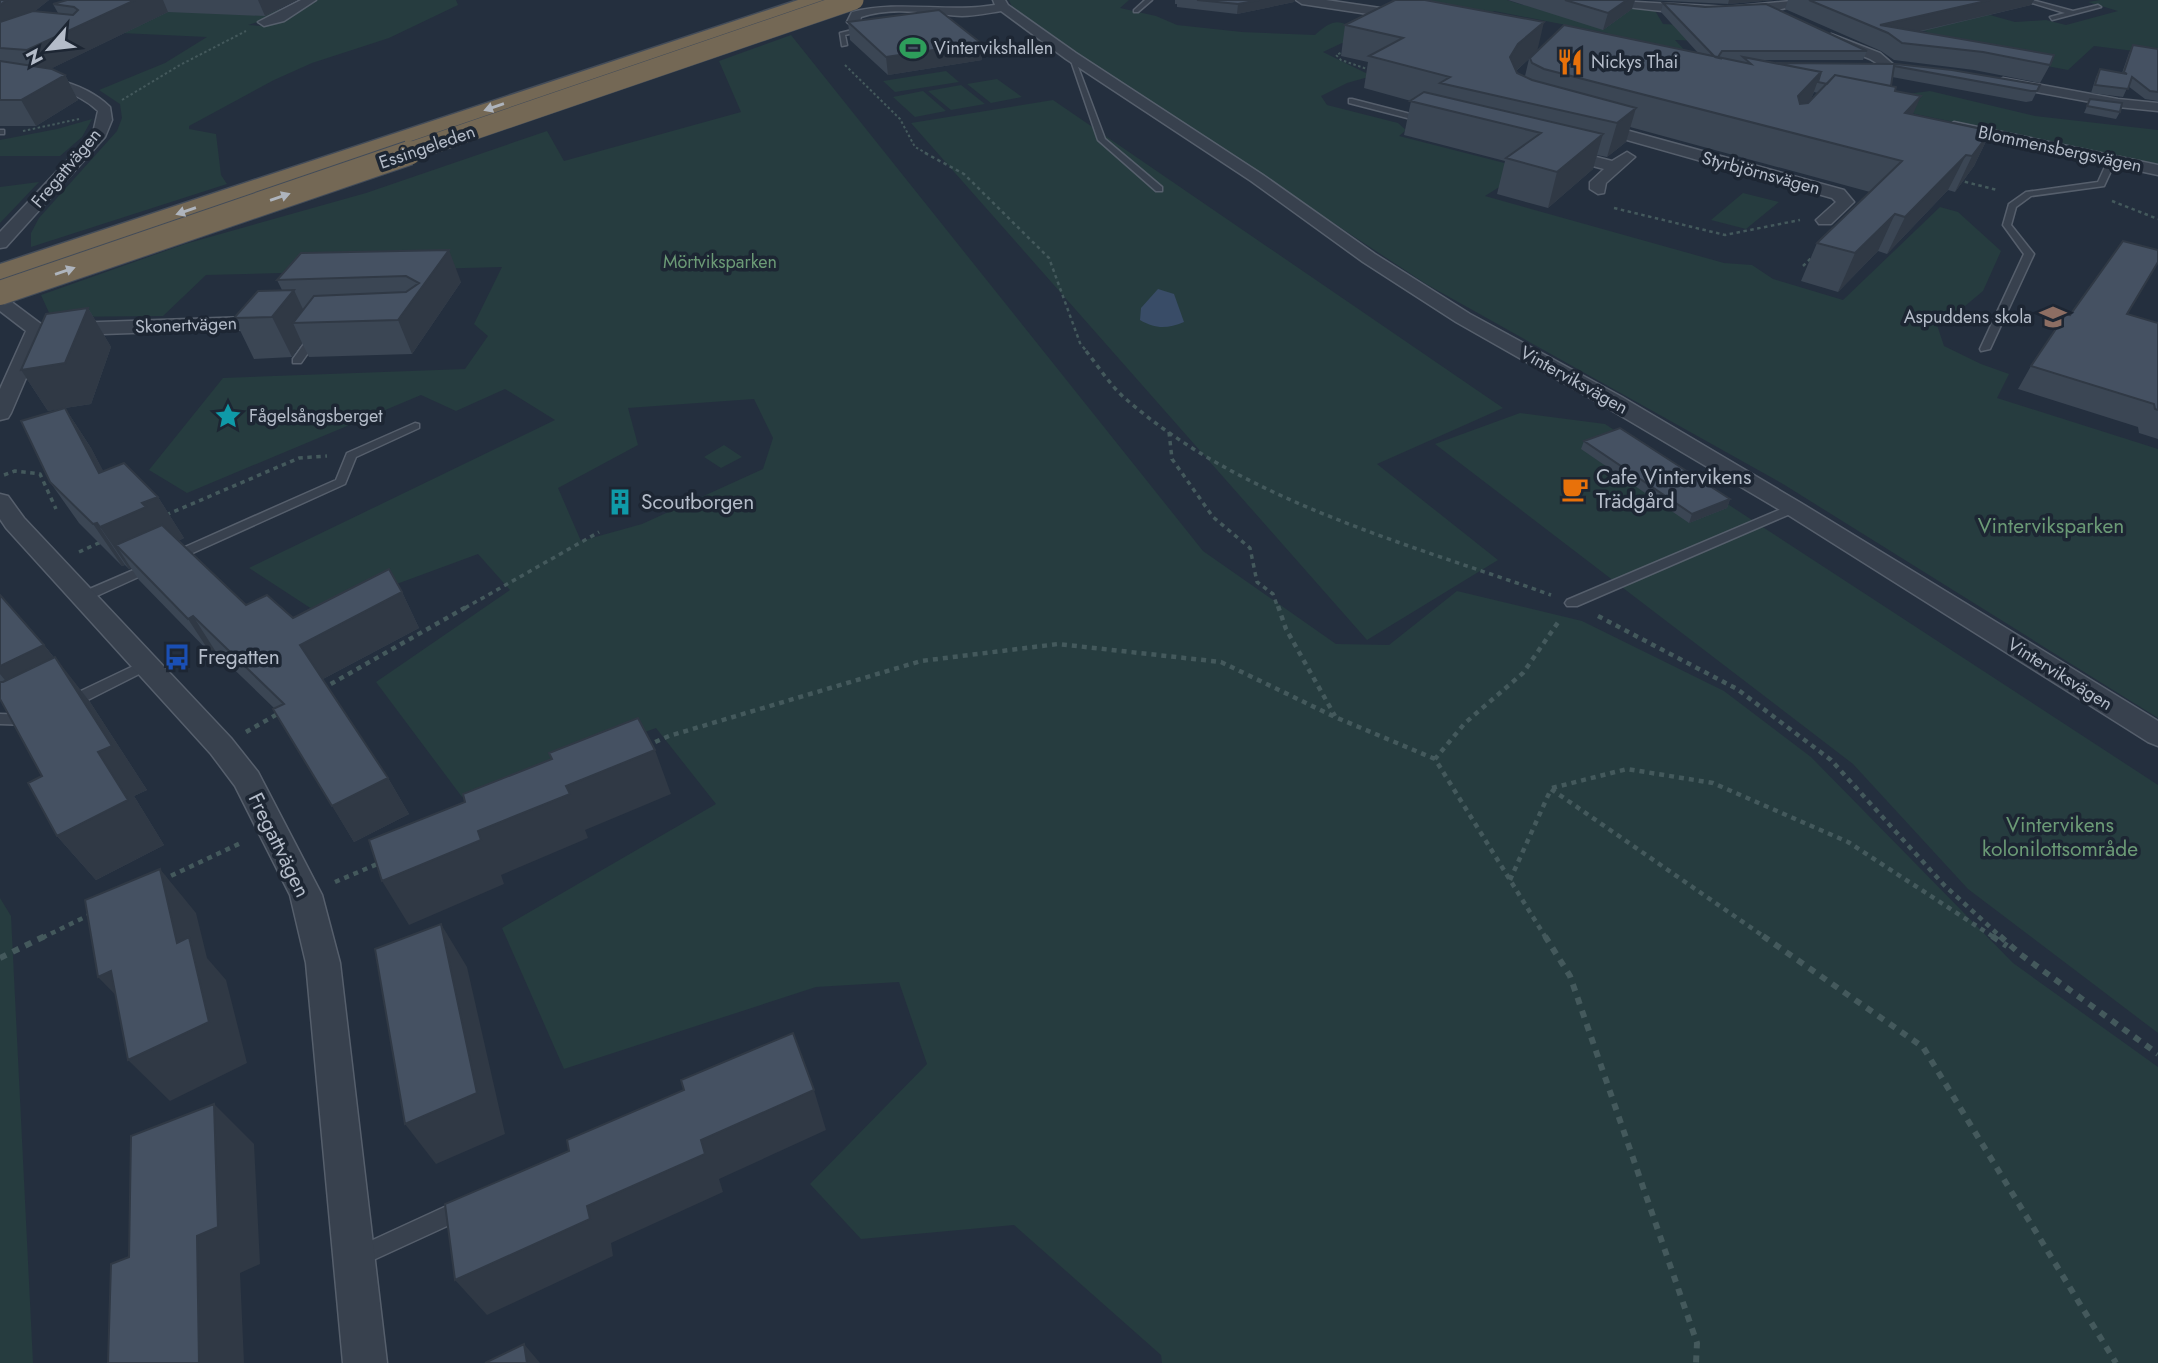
<svg xmlns="http://www.w3.org/2000/svg" width="2158" height="1363" font-family="Jost,sans-serif">
	<style>
		.green { fill: #263c3f; fill-rule: evenodd }
		.water { fill: #394c67 }
		.lines { fill: none; stroke-linecap: round; stroke-linejoin: round }
		.service-casing { stroke: #565f6c; stroke-width: 3 }
		.minor-casing { stroke: #565f6c; stroke-width: 3 }
		.motorway-casing { stroke: #434c59; stroke-width: 3 }
		.path-far4 { stroke: #44595c; stroke-width: 2; stroke-dasharray: 2.5 2.5; stroke-linecap: butt }
		.path-far3 { stroke: #44595c; stroke-width: 2.5; stroke-dasharray: 3.5 3.5; stroke-linecap: butt }
		.path-far2 { stroke: #44595c; stroke-width: 3.5; stroke-dasharray: 4.5 4.5; stroke-linecap: butt }
		.path-far1 { stroke: #44595c; stroke-width: 4.5; stroke-dasharray: 5 5; stroke-linecap: butt }
		.path { stroke: #44595c; stroke-width: 6; stroke-dasharray: 7 7; stroke-linecap: butt }
		.service { fill: #38414e; fill-rule: evenodd }
		.minor { fill: #38414e; fill-rule: evenodd }
		.motorway { fill: #746855; fill-rule: evenodd }
		.motorway-bridge-far1-casing { stroke: #434c59; stroke-width: 20; stroke-linecap: butt }
		.motorway-bridge-casing { stroke: #434c59; stroke-width: 26; stroke-linecap: butt }
		.motorway-bridge-far1 { stroke: #746855; stroke-width: 19 }
		.motorway-bridge { stroke: #746855; stroke-width: 24 }
		.wall { fill: #3b4654; fill-rule: evenodd }
		.shaded-wall { fill: #303945 }
		.building { fill: #455162; stroke: #303945; stroke-width: 2 }
		.oneway { fill: #aeb4bd }
		.labels { text-anchor: middle; dominant-baseline: central; stroke-width: 7; stroke-linejoin: round; paint-order: stroke }
		.far-poi-label { font-size: 18px; fill: #b4bcc9; stroke: #1d2633; text-anchor: start }
		.far-street-label { font-size: 18px; fill: #b4bcc9; stroke: #1d2633 }
		.far-park-label { font-size: 18px; fill: #6b9a76; stroke: #1d2633 }
		.poi-label { font-size: 21px; fill: #b4bcc9; stroke: #1d2633; text-anchor: start }
		.park-label { font-size: 21px; fill: #6b9a76; stroke: #1d2633 }
		.street-label { font-size: 21px; fill: #b4bcc9; stroke: #1d2633 }
	</style>
	<rect width="100%" height="100%" fill="#242f3e"/>
	<path class="green" d="M144 0 282 9 270 18 248 25 263 26 284 19 315 0H456L458 5 389 38 312 63 274 80 189 126V129L216 134 221 175 227 184 31 247V233L39 218 117 131 122 118 120 104 99 90 165 63 207 37 99 32Z
		M1009 0H1129L1120 8 1156 16 1177 25 1242 32 1315 35C1335 17 1340 20 1361 33L1353 43H1342L1323 52 1372 76 1347 83 1321 96 1327 105 1398 123 1406 130 1399 136 1536 171 1512 179 1485 196 1724 263 1752 265 1773 279 1843 300 1940 207 1958 212 2001 251 1983 291 1959 311 1936 322 1944 346 1981 364 2009 374 1997 398 2158 449V718L1783 484 1426 284 1116 80 1012 7Z
		M1396 0H1507L1523 5 1559 0 1654 9 1663 24 1742 28 1781 43 1675 40 1695 61 1588 48 1607 33 1494 11 1471 25Z
		M2100 0H2158V54L2094 46 2068 70 1925 43 1927 32 1888 20 1950 4 2015 22 2046 20 2066 25 2118 11 2088 2Z
		M791 35 1203 551 1336 644 1389 645 1457 591 1582 621 1724 691 1811 757 2013 963 2158 1067V1363H1162L1161 1355 1014 1225 861 1239 810 1184 927 1064 899 982 816 987 564 1069 502 928 716 804 656 728 462 797 376 682 510 590 478 554 318 613 249 568 555 420 505 389 456 411 421 395 187 493 149 470 223 378 465 369 488 336 474 324 502 267 206 275 163 316 51 317 41 295 185 244 366 193 547 131 564 161 741 112 719 61ZM754 399 773 438 763 469 642 524 581 541 558 488 638 445 628 408Z
		M946 71 959 82 895 92 883 81Z
		M997 79 1022 97 991 103 967 84Z
		M961 85 985 104 951 110 928 91Z
		M923 91 946 111 915 117 893 97Z
		M1930 91 2035 116 2158 130V165L1896 110 1907 94Z
		M1053 100 1503 408 1377 464 1498 560 1367 640 911 123Z
		M92 119 82 137 60 156H0V140L57 129Z
		M39 182 0 223V187Z
		M1743 193 1779 202 1746 229 1711 220Z
		M1520 413 1605 424 2158 785V1033L1968 889 1853 764 1435 444Z
		M724 445 742 457 721 468 704 457Z
		M0 898 11 916 33 1363H0Z"/>
	<path class="water" d="M1158 289 1174 294 1184 322C1167 329 1155 329 1140 320L1141 308Z"/>
	<g class="lines">
		<g class="service-casing">
			<path id="service" d="M1145 0H1152L1138 12H1134V10Z
				M2022 0H2032L2073 11 2098 5 2101 7 2052 20 2050 17 2065 13Z
				M868 26 870 29 845 35 847 45 842 46 840 33Z
				M1069 55 1074 56 1105 139 1162 187V191H1156L1098 140Z
				M1352 99 1418 116 1419 118 1415 120 1349 103V99Z
				M0 130H4V134H0Z
				M2109 158 2116 160 2104 186 2031 196 2016 207 2011 225 2034 254 1990 349 1981 351 1980 349 2024 254 2003 225 2009 204 2026 192 2098 182Z
				M315 333 320 336 301 363H293V359L311 334Z
				M415 423 419 424V428L356 457 345 484 175 561H167L165 558 167 555 336 480 347 453Z
				M1793 504 1797 505 1799 508 1797 511 1577 606H1567L1565 603 1567 600Z
				M152 562 156 563 158 566 156 569 88 600H78L76 597 78 594Z
				M148 659 153 661 155 664 153 667 72 708 67 709 60 704 62 700Z
				M0 714 30 715 37 720 30 725 0 724Z
				M464 1198 471 1201 474 1208 471 1215 358 1267 351 1264 348 1257 351 1250Z"/>
		</g>
		<g class="minor-casing">
			<path id="minor" d="M301 0H316L284 21 264 26 258 22Z
				M993 0H1005L1008 5 1076 53 1263 175 1375 254 1470 314 1622 397 1801 503 2158 721V746L2148 742 1785 513 1606 407 1456 322 1363 262 1251 181 1066 59 1001 11C988 13 975 16 962 16 927 14 895 6 861 17L860 21 867 29 861 33 847 22 852 12C900 0 947 13 995 5Z
				M1296 0H1326L1414 13 1420 17 1414 21 1302 4Z
				M1599 0 1728 7 1802 0C1769 26 1647 10 1605 4Z
				M1831 34 1880 53 1895 66 1888 70 1870 59 1826 41 1824 38Z
				M0 73C39 75 81 79 110 107L112 120 105 137 6 247 0 248V232L93 133 98 111C72 86 34 84 0 81Z
				M2003 78 2118 99 2158 103V111L2118 107 1998 85 1996 82Z
				M1593 121 1844 190 1854 202 1831 224H1819L1816 220 1836 202 1832 198 1588 129 1585 126 1588 123Z
				M1954 122 2158 165V175L1949 130 1946 127Z
				M1561 148 1612 161 1627 152 1635 157 1606 183 1604 193 1598 194 1590 189V182L1604 169 1555 156 1553 153 1555 150Z
				M0 290 7 292 13 303 41 324 275 316 285 322 275 328 44 336 11 413 8 418 0 420V389L26 331 0 311Z
				M0 494 8 496 24 518 231 738 258 772 322 895 340 963 387 1363H343L306 963 290 895 235 786 211 754 6 528 0 519Z"/>
		</g>
		<g class="motorway-casing">
			<path id="motorway" d="M798 0H823L821 4 0 280V264Z"/>
		</g>
		<path class="path-far4" d="M1345 51 1336 55 1341 60 1370 70
			M845 65 900 119 915 147 928 154
			M122 100 180 65 246 31
			M23 131 79 119"/>
		<path class="path-far3" d="M925 153 964 174 1049 258 1080 343 1087 352
			M1958 180 1997 190
			M2112 201 2158 219
			M1614 208 1725 235 1800 220
			M1803 266 1815 254"/>
		<path class="path-far2" d="M1086 351C1099 367 1111 387 1127 400 1243 501 1409 544 1551 595
			M1169 432 1172 459 1213 517 1250 548 1257 582 1273 594 1278 608
			M4 475 15 471 40 474 56 509
			M166 515 299 458 327 456
			M79 552 103 541
			M465 608 599 532"/>
		<path class="path-far1" d="M1278 606 1286 629 1335 716
			M1598 616 1737 689 1831 760 1944 885 2002 938
			M322 689 468 606
			M246 732 281 712
			M646 746 669 736 921 661 1058 644 1221 662 1335 717 1435 759
			M1552 788 1627 769 1713 783 1848 842 1995 938
			M162 880 243 842
			M1510 880 1551 789 1766 938
			M335 882 382 862
			M42 938 91 914
			M1546 938 1435 759 1465 723 1523 673 1559 621"/>
		<path class="path" d="M1545 936 1570 976 1697 1343 1696 1363
			M1763 936 1923 1047 2116 1363
			M1992 936 2007 946
			M2000 936 2020 954 2158 1054
			M0 958 45 936"/>
		<use href="#service" class="service"/>
		<use href="#minor" class="minor"/>
		<use href="#motorway" class="motorway"/>
		<g class="motorway-bridge-far1-casing">
			<path id="motorway-bridge-far1" d="M404 154 854 0"/>
		</g>
		<g class="motorway-bridge-casing">
			<path id="motorway-bridge" d="M0 293 409 153"/>
		</g>
		<use href="#motorway-bridge-far1" class="motorway-bridge-far1"/>
		<use href="#motorway-bridge" class="motorway-bridge"/>
	</g>
	<path class="wall" d="M0 0H49L35 11 58 13 53 4 67 0H297L265 16 168 12 50 69 65 75 78 100 36 126H0Z
		M1175 0H1295L1294 2 1237 14 1177 7V4H1175Z
		M1508 0H1635L1632 9 1603 30Z
		M1648 0H1774L1728 4Z
		M1788 0H2034L2031 5 1919 32 2050 65 2040 83 1974 70 1894 60 1881 51 1785 9Z
		M1663 3 1867 51 1863 60H1762L1776 63 1896 64 2040 85 2032 101 2026 102 1892 77 1891 86 1912 115 1991 131 1974 166 1955 192 1948 190 1887 254 1878 251 1838 292 1801 281 1817 243 1870 192 1630 127 1626 142 1607 157 1597 155 1593 169 1548 208 1497 194 1505 161 1404 135 1411 101 1364 88 1368 62 1341 56 1345 25 1537 50 1699 54 1661 12ZM1529 59 1525 76 1517 73 1516 71ZM1814 92 1818 93 1810 101Z
		M848 22 981 43 982 60 888 75 850 40Z
		M2133 45 2158 49V101L2145 99 2128 86 2123 97 2091 93 2096 77 2100 69 2122 73 2129 53Z
		M2090 99 2120 112 2116 119 2084 113Z
		M301 253 461 282 412 354 309 357 302 343 292 357 254 359 234 318 282 290 277 280Z
		M88 308 111 347 91 404 65 408 91 448 103 471 158 497 184 538 178 541 246 605 293 618 402 592 419 628 323 679 388 778 409 814 354 842 274 708 216 652 211 654 139 580 131 568 129 569 125 565 122 566 79 523 50 482 64 408 48 411 21 370Z
		M2127 314 2158 323V439L2139 433 2138 427 2018 389 2031 366 2070 315Z
		M1584 441 1730 499 1727 508 1689 523 1581 449Z
		M0 595 44 645 90 702 147 790 134 796 164 845 96 880 57 836 42 776 0 699Z"/>
	<path class="shaded-wall" d="M7 0H49L10 31 0 35V5Z
		M135 0H163L168 12 40 74 27 50Z
		M258 0H297L265 16Z
		M1259 0H1295L1294 2 1237 14 1238 4Z
		M1627 0H1635L1632 9 1603 30 1608 13Z
		M1729 0H1774L1728 4Z
		M1990 0H2034L2031 5 1894 37 1880 25Z
		M1544 22 1537 52 1511 75 1510 57 1518 44Z
		M981 43 982 60 888 75 886 57Z
		M1821 72 1809 105 1785 129 1798 96Z
		M65 75 78 100 36 126 21 100Z
		M1921 96 1906 130 1905 113Z
		M1636 108 1626 142 1607 157 1617 123Z
		M1991 131 1974 166 1955 192 1972 156Z
		M1603 134 1593 169 1548 208 1557 172Z
		M1966 155 1948 190 1887 254 1905 217Z
		M1895 214 1878 251 1838 292 1855 253Z
		M449 250 461 282 412 354 398 320Z
		M294 290 309 322 293 323 302 343 292 357 272 317Z
		M88 308 111 347 91 404 65 408 91 448 126 514 99 473 65 408 48 411 21 370Z
		M158 497 184 538 170 545H116L131 568 129 569 100 527 142 503Z
		M1730 499 1727 508 1689 523 1692 514Z
		M97 523 125 565 122 566 93 524Z
		M402 592 419 628 321 680 300 645Z
		M193 616 216 652 211 654 188 619Z
		M44 645 63 669 55 657 90 702 147 790 134 796 164 845 96 880 57 836 98 752 31 712 0 674V666Z
		M655 750 671 794 585 830 588 838 501 875 504 884 409 925 382 881 566 786Z
		M388 778 409 814 354 842 332 806Z
		M160 869 196 913 207 958 226 980 247 1063 170 1101 128 1060 177 943Z
		M441 924 467 967 505 1134 436 1164 405 1124Z
		M111 971 139 1019 98 977Z
		M814 1090 826 1130 719 1179 723 1192 611 1243 613 1256 487 1315 455 1280 701 1140Z
		M214 1104 254 1144 260 1264 240 1273 244 1363H199L197 1236Z
		M524 1344 540 1363H527Z"/>
	<path class="building" d="M0 0H7L0 5Z
		M67 0H135L27 50 0 48V22L33 11 73 15 78 10 74 7 53 4Z
		M1197 0H1259L1238 4Z
		M1395 0H1425L1544 22 1518 44 1510 57 1517 73 1532 80 1636 108 1617 123 1440 83 1450 77 1369 56 1403 38 1345 25Z
		M1565 0H1627L1608 13Z
		M1809 0H1990L1880 25 2054 55 2050 65 1983 52 1902 43 1888 33Z
		M1663 3 1705 7 1766 4 1867 51H1722L1718 57 1719 58 1715 57Z
		M939 10 981 43 886 57 848 22Z
		M1564 25 1751 64 1743 57 1821 72 1798 96 1800 104 1808 103 1835 75 1896 87 1895 91 1921 96 1905 113 1991 131 1972 156 1966 155 1905 217 1895 214 1855 253 1817 243 1902 161 1544 69 1532 63 1530 58Z
		M2133 45 2158 49V92L2150 91 2132 77 2128 89 2095 85 2100 69 2127 74 2124 72Z
		M0 61 52 69 65 75 21 100H0Z
		M1776 63 1896 64 1952 70 2040 85 2037 91H2031L1894 66 1891 86 1835 75 1827 84 1818 82 1821 72Z
		M1424 92 1603 134 1557 172 1506 158 1541 133 1410 101Z
		M2090 99 2122 103 2120 112 2087 106Z
		M2123 241 2158 250V262L2127 314 2158 323V410L2155 409 2154 404 2031 366 2066 314 2070 315Z
		M449 250 398 320 293 323 314 296 406 292 419 283 406 276 277 280 301 253Z
		M294 290 272 317 234 318 258 291Z
		M88 308 65 363 21 370 46 314Z
		M65 408 99 473 124 463 158 497 142 503 146 507 100 527 97 523 93 524 50 482 21 421Z
		M1620 428 1730 499 1692 514 1584 441Z
		M162 525 246 605 267 595 293 618 389 569 402 592 300 645 388 778 332 806 273 709 284 704 193 616 188 619 116 545Z
		M0 595 44 645 0 666Z
		M55 657 112 746 98 752 128 800 57 836 28 783 42 776 0 699V682H3Z
		M638 718 655 750 566 786 570 794 478 831 481 840 382 881 369 840 465 802 463 794 552 759 549 753Z
		M160 869 177 943 189 937 209 1022 128 1060 111 971 98 977 85 900Z
		M441 924 477 1093 405 1124 375 949Z
		M793 1033 814 1090 701 1140 705 1154 587 1206 590 1219 455 1280 445 1204 569 1151 567 1140 684 1090 681 1080Z
		M214 1104 218 1227 197 1236 199 1363H108L111 1264 129 1257 131 1136Z
		M524 1344 527 1363H485Z"/>
	<defs><path id="oneway-solid" d="M-6-.8H1V-3.2L6.5 0L1 3.2V.8H-6Z" transform="scale(1.75)"/></defs>
	<g class="oneway">
		<use href="#oneway-solid" transform="translate(494 107) rotate(161)"/>
		<use href="#oneway-solid" transform="translate(280 197) rotate(-19)"/>
		<use href="#oneway-solid" transform="translate(186 211) rotate(161)"/>
		<use href="#oneway-solid" transform="translate(65 271) rotate(-19)"/>
	</g>
	<defs>
		<g id="stadium-bare" transform="scale(2.1)"><path d="M0-5a6.5 5 0 1 0 0 10a6.5 5 0 1 0 0-10ZM-3.5-1.8h7v3.6h-7Z" fill="#2e9e5b" stroke="#1d2633" stroke-width="2.5" paint-order="stroke"/></g>
		<g id="restaurant-bare" transform="scale(2.1)"><path d="M-5-6h1v4h1v-4h1v4h1v-4h1v5L-1.5 .5V6h-2V.5L-5-1ZM5-6V6H3V1.5H1.5Q1.5-4 5-6Z" fill="#e8710a" stroke="#1d2633" stroke-width="2.5" paint-order="stroke"/></g>
		<g id="school-bare" transform="scale(2.1)"><path d="M0-5L7-2L0 1L-7-2ZM-4 1L0 2.5L4 1V4Q0 6-4 4Z" fill="#8d6e63" stroke="#1d2633" stroke-width="2.5" paint-order="stroke"/></g>
		<g id="sight-bare" transform="scale(2.1)"><path d="M0-6L1.8-2.2L6-1.7L2.9 1.2L3.7 5.4L0 3.3L-3.7 5.4L-2.9 1.2L-6-1.7L-1.8-2.2Z" fill="#0f9aa8" stroke="#1d2633" stroke-width="2.5" paint-order="stroke"/></g>
		<g id="cafe-bare" transform="scale(2.1)"><path d="M-5.5-4.5H6V0H3Q3 3.5 0 3.5H-2.5Q-5.5 3.5-5.5 0ZM3-3.2v2h1.7v-2ZM-6 4.5H4V6H-6Z" fill="#e8710a" stroke="#1d2633" stroke-width="2.5" paint-order="stroke"/></g>
		<g id="building-bare" transform="scale(2.1)"><path d="M-4-6H4V6H1V3H-1V6H-4ZM-2.5-4.3h1.7v1.8h-1.7ZM.8-4.3h1.7v1.8H.8ZM-2.5-1h1.7V.8h-1.7ZM.8-1h1.7V.8H.8Z" fill="#0f9aa8" stroke="#1d2633" stroke-width="2.5" paint-order="stroke"/></g>
		<g id="bus-bare" transform="scale(2.1)"><path d="M-5-6H5V4H4V6H2V4H-2V6H-4V4H-5ZM-3.5-4V0h7V-4ZM-3.5 1.2v1.5H-2V1.2ZM2 1.2v1.5H3.5V1.2Z" fill="#1a4fb4" stroke="#1d2633" stroke-width="2.5" paint-order="stroke"/></g>
	</defs>
	<g fill-rule="evenodd">
		<use href="#stadium-bare" x="913" y="48"/>
		<use href="#restaurant-bare" x="1570" y="62"/>
		<use href="#school-bare" x="2053" y="317"/>
		<use href="#sight-bare" x="228" y="416"/>
		<use href="#cafe-bare" x="1575" y="489"/>
		<use href="#building-bare" x="620" y="502"/>
		<use href="#bus-bare" x="177" y="657"/>
	</g>
	<g class="labels">
		<g class="far-poi-label">
			<text x="934" y="48">Vintervikshallen</text>
			<text x="1591" y="62">Nickys Thai</text>
			<text x="2032" y="317" text-anchor="end">Aspuddens skola</text>
			<text x="249" y="416">Fågelsångsberget</text>
		</g>
		<g class="far-street-label">
			<text transform="translate(427 147) rotate(-19)">Essingeleden</text>
			<text transform="translate(2060 149) rotate(12)">Blommensbergsvägen</text>
			<text transform="translate(66 168) rotate(-50)">Fregattvägen</text>
			<text transform="translate(1761 173) rotate(15)">Styrbjörnsvägen</text>
			<text transform="translate(186 325) rotate(-2)">Skonertvägen</text>
			<text transform="translate(1574 380) rotate(29)">Vinterviksvägen</text>
			<text transform="translate(2060 674) rotate(32)">Vinterviksvägen</text>
		</g>
		<g class="far-park-label">
			<text x="720" y="262">Mörtviksparken</text>
		</g>
		<g class="poi-label">
			<text x="1596" y="477">Cafe Vintervikens<tspan x="1596" dy="24">Trädgård</tspan></text>
			<text x="641" y="502">Scoutborgen</text>
			<text x="198" y="657">Fregatten</text>
		</g>
		<g class="park-label">
			<text x="2051" y="526">Vinterviksparken</text>
			<text x="2060" y="825">Vintervikens<tspan x="2060" dy="24">kolonilottsområde</tspan></text>
		</g>
		<g class="street-label">
			<text transform="translate(279 845) rotate(64)">Fregattvägen</text>
		</g>
	</g>
	<g transform="translate(49 49) rotate(242)" stroke="#1d2633" stroke-width="5" paint-order="stroke">
	<path d="M0-5L12 26L0 18L-12 26Z" fill="#b4bcc9"/>
	<text y="-10" font-size="19" font-weight="bold" text-anchor="middle" fill="#b4bcc9">N</text>
	</g>
</svg>
